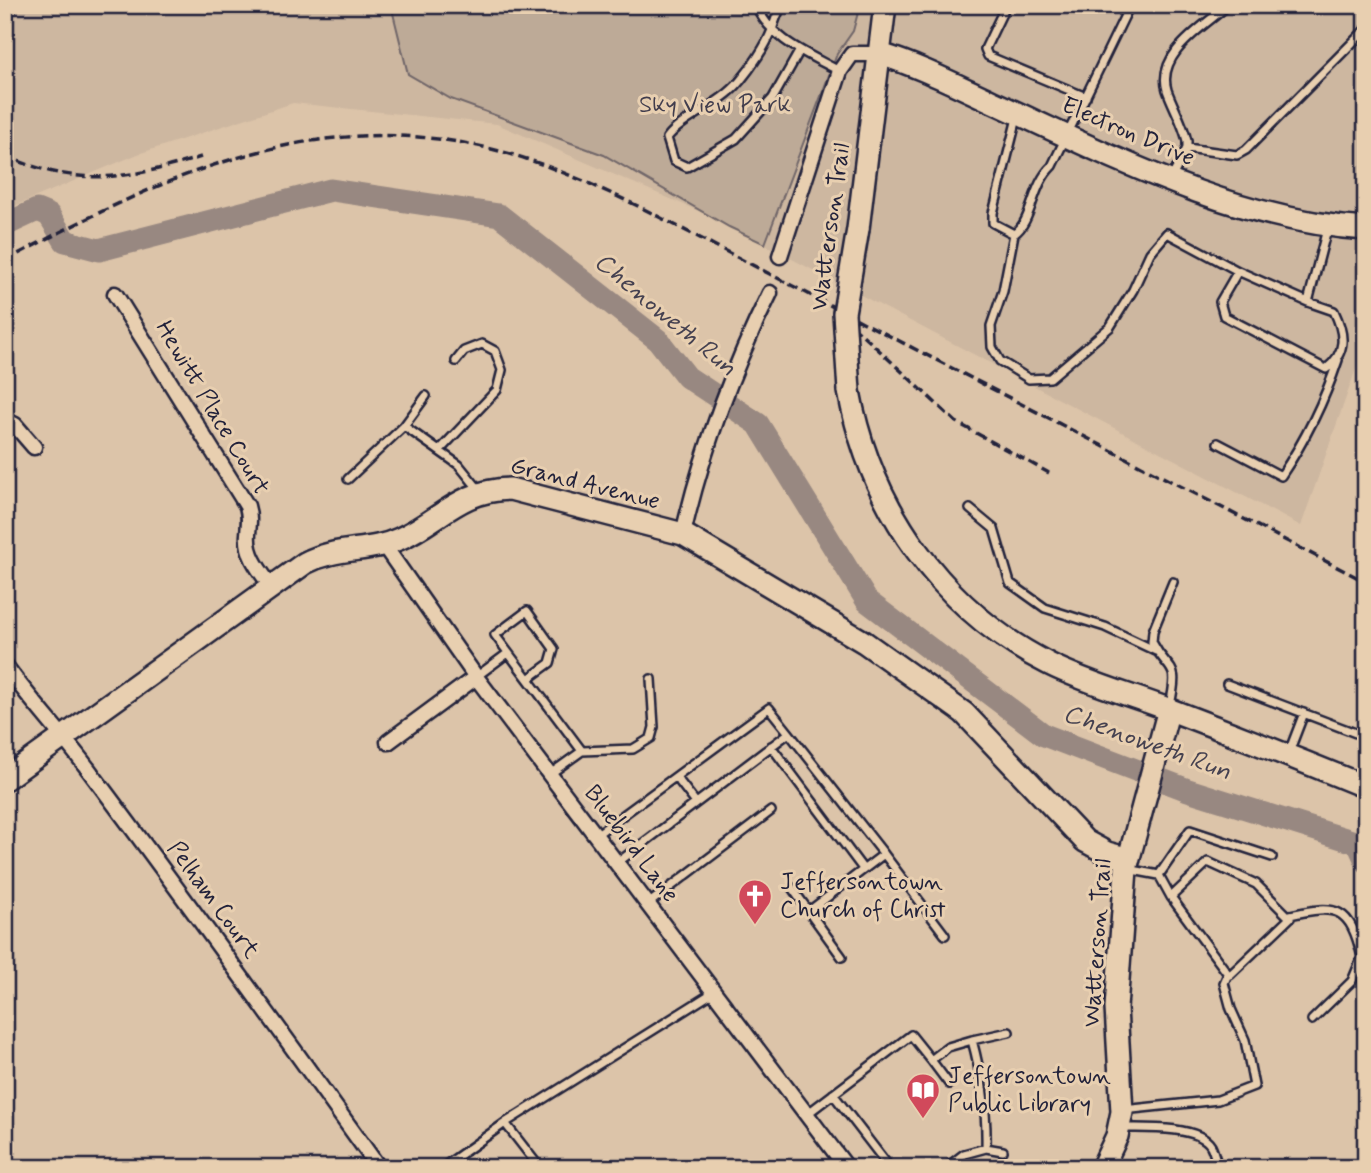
<svg xmlns="http://www.w3.org/2000/svg" width="1371" height="1173" font-family="Mynerve,sans-serif">
	<style>
		.built { fill: #cdb7a0 }
		.green { fill: #bdaa97; stroke: #706669; stroke-width: 2 }
		.lines { fill: none; stroke-linecap: round; stroke-linejoin: round }
		.river { stroke: #988881; stroke-width: 23 }
		.lane-casing { stroke: #22223b; stroke-width: 12 }
		.street-casing { stroke: #22223b; stroke-width: 19 }
		.secondary-casing { stroke: #22223b; stroke-width: 26 }
		.lane { stroke: #e8cfb0; stroke-width: 7 }
		.street { stroke: #e8cfb0; stroke-width: 14 }
		.secondary { stroke: #e8cfb0; stroke-width: 21 }
		.rail { stroke: #22223b; stroke-width: 3.5; stroke-dasharray: 10 5; stroke-linecap: butt }
		.secondary-bridge-casing { stroke: #22223b; stroke-width: 26; stroke-linecap: butt }
		.secondary-bridge { stroke: #e8cfb0; stroke-width: 21 }
		.labels { text-anchor: middle; dominant-baseline: central; stroke-width: 6; stroke-linejoin: round; paint-order: stroke }
		.park-label { font-size: 24px; fill: #413d4d; stroke: #e8cfb0 }
		.street-label { font-size: 24px; fill: #22223b; stroke: #e8cfb0 }
		.poi-label { font-size: 24px; fill: #22223b; stroke: #e8cfb0; text-anchor: start }
		.water-label { font-size: 26px; font-style: italic; fill: #454150; stroke: #e8cfb0 }
	</style>
	<rect width="100%" height="100%" fill="#dcc4a9"/>
	<filter id="ink" filterUnits="userSpaceOnUse"><feTurbulence type="fractalNoise" baseFrequency=".0143" numOctaves="2"/><feDisplacementMap in="SourceGraphic" scale="14" xChannelSelector="R" yChannelSelector="G"/><feConvolveMatrix kernelMatrix="1 2 1 2 8 2 1 2 1" color-interpolation-filters="sRGB"/></filter>
	<g filter="url(#ink)">
		<path class="built" d="M5 5H1366V340L1301 526 710 216 497 124 293 103 138 154 5 210Z"/>
		<path class="green" d="M391 5H860L853 31 837 54 765 244 729 227 604 155 451 99 408 74Z"/>
		<g class="lines">
			<path class="river" d="M5 225 37 210 49 215 65 241 99 250 331 190 499 215 658 340 687 377 758 424 867 601 1044 735 1188 790 1358 843 1366 861"/>
			<g class="lane-casing">
				<path id="lane" d="M756 5C769 39 810 55 839 71
					M782 5C777 14 775 20 772 30 766 46 751 68 740 81 721 105 683 117 667 138L674 161 687 167 736 139 773 98 800 50
					M1006 5 985 49 988 56 1086 97
					M1017 118 993 213V223L1014 234C1033 221 1031 186 1052 166L1130 5
					M1187 148 1237 155 1246 150 1366 29
					M1171 179 1187 148V141C1183 123 1173 107 1167 90 1156 53 1205 26 1228 5
					M1014 234 1003 291 991 326 992 347 1000 361 1029 379 1050 378 1110 327 1133 290 1150 253 1167 233 1238 271
					M1308 302 1238 271 1220 302 1224 316 1326 369C1347 353 1345 334 1334 311L1308 302 1327 229
					M426 396 404 426 459 465 480 491
					M1218 443 1281 476C1306 439 1324 402 1338 360
					M440 450 497 390 502 370 495 351 482 344 464 351 456 361
					M348 479 404 426
					M970 509 994 529 1010 583 1045 608 1105 627 1156 651
					M476 677 508 653
					M528 679 550 663 554 649 527 611 495 635 582 751
					M1227 684 1366 737
					M1170 705C1180 660 1169 675 1152 642L1153 631 1173 582
					M789 733 884 854 809 911
					M771 746 863 869
					M1289 752 1304 713
					M550 774 582 751 633 749 651 738 654 727 651 679
					M676 777 696 803
					M596 835 769 708 789 733 617 863
					M884 854 945 935
					M1127 869 1159 875 1190 830 1272 857
					M1159 875 1171 897 1228 974 1230 975 1290 918 1256 884 1208 862 1171 897
					M792 888 842 957
					M648 904 771 811
					M1290 915C1337 904 1350 907 1362 957L1352 981 1312 1020
					M972 1040 1009 1032
					M833 1094 890 1168
					M1123 1110 1218 1100 1254 1086 1245 1040 1231 1009 1224 983 1228 974
					M807 1114 911 1035 931 1060
					M505 1123 540 1168
					M1120 1128C1141 1128 1199 1125 1211 1146 1214 1152 1216 1161 1218 1168
					M986 1148 1003 1151
					M442 1168 505 1123 714 992
					M946 1168 964 1154 986 1148C987 1110 982 1077 972 1040L948 1047 931 1060 949 1084
					M1040 1168 1041 1166"/>
			</g>
			<g class="street-casing">
				<path id="street" d="M5 14 9 5
					M780 256 840 71 852 54H880
					M115 294 247 506C250 516 249 523 248 534 246 555 260 571 271 586
					M5 420 15 425 34 447
					M683 534C703 448 731 372 770 293
					M383 544 476 677 847 1168
					M5 665C33 704 66 738 94 777 191 906 285 1037 379 1168
					M388 742 476 677"/>
			</g>
			<g class="secondary-casing">
				<path id="secondary" d="M880 54C919 66 956 85 993 102 1111 156 1234 221 1366 229
					M858 229 885 5
					M849 391C870 507 942 610 1049 664 1087 683 1128 694 1168 709 1234 734 1300 760 1366 787
					M5 779 305 563C338 546 368 553 399 539 440 521 459 490 510 489L683 534 864 642 964 713 1085 841 1107 853 1129 859
					M1102 1168 1117 1136 1122 1112 1116 1008 1126 869 1169 709"/>
			</g>
			<use href="#lane" class="lane"/>
			<use href="#street" class="street"/>
			<use href="#secondary" class="secondary"/>
			<path class="rail" d="M5 155C75 188 131 179 201 157
				M5 261C170 173 326 98 517 156 559 169 600 188 640 207L1366 582
				M852 325 956 422 1049 473"/>
			<g class="secondary-bridge-casing">
				<path id="secondary-bridge" d="M849 391 844 313 858 229"/>
			</g>
			<use href="#secondary-bridge" class="secondary-bridge"/>
		</g>
	</g>
	<defs>
		<g id="church-pin" transform="scale(1.75)"><path d="M0 17L-7.5 6A9.5 9.5 0 1 1 7.5 6Z" fill="#d1495b" stroke="#e8cfb0"/><path d="M-1.2-6h2.4v3.5h3.3v2.4h-3.3V6h-2.4V-.1h-3.3v-2.4h3.3Z" fill="#fff"/></g>
		<g id="library-pin" transform="scale(1.75)"><path d="M0 17L-7.5 6A9.5 9.5 0 1 1 7.5 6Z" fill="#d1495b" stroke="#e8cfb0"/><path d="M-6-4Q-3-5.5-.7-3.5V5Q-3 3-6 4ZM6-4Q3-5.5 .7-3.5V5Q3 3 6 4Z" fill="#fff"/></g>
	</defs>
	<g fill-rule="evenodd">
		<use href="#church-pin" x="755" y="896"/>
		<use href="#library-pin" x="923" y="1090"/>
	</g>
	<g class="labels">
		<g class="park-label">
			<text x="715" y="105">Sky View Park</text>
		</g>
		<g class="street-label">
			<text transform="translate(1128 132) rotate(23)">Electron Drive</text>
			<text transform="translate(831 227) rotate(-82)">Watterson Trail</text>
			<text transform="translate(212 408) rotate(59)">Hewitt Place Court</text>
			<text transform="translate(585 484) rotate(14)">Grand Avenue</text>
			<text transform="translate(631 844) rotate(53)">Bluebird Lane</text>
			<text transform="translate(213 900) rotate(54)">Pelham Court</text>
			<text transform="translate(1098 943) rotate(-86)">Watterson Trail</text>
		</g>
		<g class="poi-label">
			<text x="780" y="882">Jeffersontown<tspan x="780" dy="28">Church of Christ</tspan></text>
			<text x="948" y="1076">Jeffersontown<tspan x="948" dy="28">Public Library</tspan></text>
		</g>
		<g class="water-label">
			<text transform="translate(665 315) rotate(40)">Chenoweth Run</text>
			<text transform="translate(1147 743) rotate(20)">Chenoweth Run</text>
		</g>
	</g>
	<rect width="1371" height="1173" fill="none" stroke="#e8cfb0" stroke-width="28"/>
	<rect x="14" y="14" width="1343" height="1145" fill="none" stroke="#22223b" stroke-width="2.5" filter="url(#ink)"/>
</svg>
